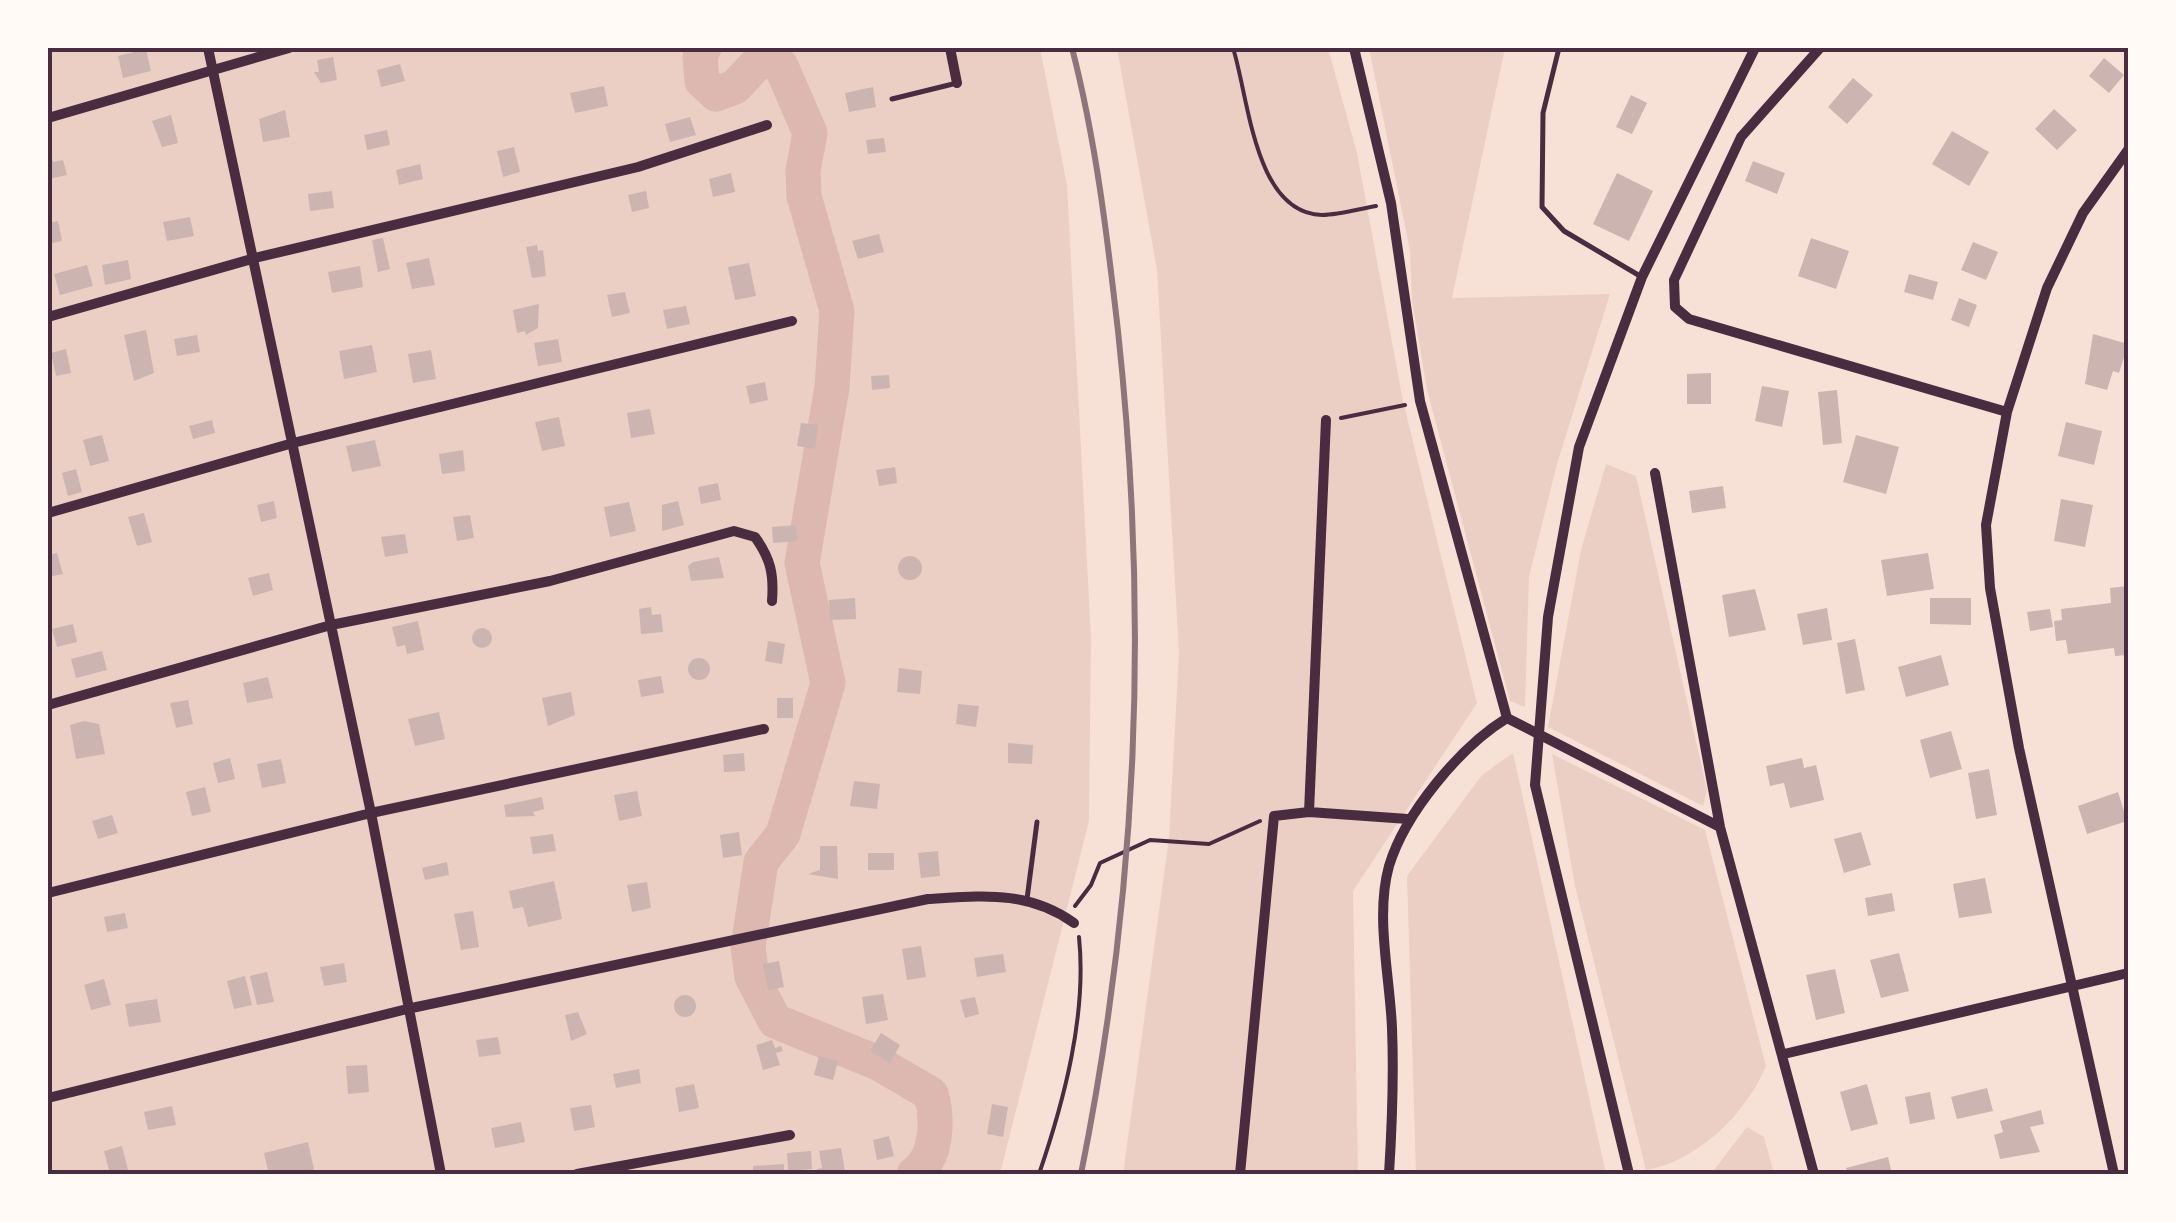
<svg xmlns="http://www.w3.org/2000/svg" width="2176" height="1222" font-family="Helvetica,sans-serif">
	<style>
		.green { fill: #ebcfc5 }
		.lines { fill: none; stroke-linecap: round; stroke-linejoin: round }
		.river { stroke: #dcb8b0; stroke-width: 35 }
		.building { fill: #ccb4b1 }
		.path { stroke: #4a2c40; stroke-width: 4 }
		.service { stroke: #4a2c40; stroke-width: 5 }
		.minor { stroke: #4a2c40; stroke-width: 10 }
		.rail { stroke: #8f747c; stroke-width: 6 }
		.neatline { fill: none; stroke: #4a2c40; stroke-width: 4 }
	</style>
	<rect width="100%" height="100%" fill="#f7e1d7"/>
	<path class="green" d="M48 48H1040L1067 185 1091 637 1089 821 1000 1174H48Z
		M1117 48H1328L1357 153 1403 401 1477 703 1353 891 1358 1174H1123L1169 838 1179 653 1157 270Z
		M1369 48H1505L1452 298 1610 294 1557 464 1529 577 1525 707 1510 701 1427 390 1412 300 1410 251Z
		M1606 464 1636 476 1707 790 1703 806 1548 727 1581 550Z
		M1513 753 1606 1174H1416L1407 876 1482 775Z
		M1552 754 1705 830 1766 1066C1746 1114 1698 1161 1646 1170L1575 886Z
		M1747 1127 1764 1137 1774 1174H1711Z"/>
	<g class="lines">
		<path class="river" d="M704 48 700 56 702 81 716 94 735 87 763 57 781 66 810 133 803 171 804 196 837 311 832 387 802 563 828 683 783 834 761 862 748 947 752 977 775 1021 878 1063 931 1094C938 1118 938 1158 914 1174"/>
	</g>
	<path class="building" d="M146 49 151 71 123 78 118 56Z
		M333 57 337 80 321 83 314 72H319L317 60Z
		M2104 58 2124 75 2109 93 2089 76Z
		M400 64 405 81 381 87 377 70Z
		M1853 78 1873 95 1847 124 1828 107Z
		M604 86 608 106 575 113 570 93Z
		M873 87 876 107 849 112 845 93Z
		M1631 95 1647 103 1632 134 1616 127Z
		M2054 109 2077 130 2057 150 2035 129Z
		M285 110 290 137 263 142 259 119Z
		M171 115 178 143 162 147 152 121Z
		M690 117 696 135 670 142 665 124Z
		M387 130 390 145 367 150 364 135Z
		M1952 131 1989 152 1969 186 1932 164Z
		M884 138 886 152 868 154 866 140Z
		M48 145 53 162 63 160 67 175 48 179Z
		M514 147 520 172 503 177 497 151Z
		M1753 161 1785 173 1777 194 1745 181Z
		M420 164 423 179 399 185 396 170Z
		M731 173 735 192 713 197 709 179Z
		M1617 173 1653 191 1629 241 1593 224Z
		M332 191 334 208 310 211 308 194Z
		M646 191 649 208 632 212 628 195Z
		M190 217 194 236 167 241 163 222Z
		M58 221 62 241 48 244V223Z
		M879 234 884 252 858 259 852 241Z
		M383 238 390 269 378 272 372 240Z
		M1811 238 1849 251 1836 289 1798 276Z
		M1973 242 1998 252 1986 280 1961 270Z
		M537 245 538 251 543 250 546 276 532 278 526 247Z
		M429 258 435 285 412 289 406 263Z
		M128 260 131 279 105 285 102 265Z
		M749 263 756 296 735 300 728 267Z
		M87 265 93 286 60 295 54 274Z
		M360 266 363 287 332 293 328 272Z
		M1909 274 1938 282 1933 300 1904 292Z
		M625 292 630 313 612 317 607 295Z
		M1959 298 1977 305 1969 327 1951 320Z
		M539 304 538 328 526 335 525 331 517 333 513 310Z
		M686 306 690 324 667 329 663 310Z
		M146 330 154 373 134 381 124 335Z
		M2093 334 2128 344 2119 373 2113 371 2107 390 2085 384Z
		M197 335 200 352 177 356 174 339Z
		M558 339 562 362 538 366 534 343Z
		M372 345 377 372 344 379 339 351Z
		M66 349 71 373 56 376 51 353Z
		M431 350 436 379 413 383 408 354Z
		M1711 373V404H1687V374Z
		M889 375 890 388 872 390 871 376Z
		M765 382 768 400 750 404 746 386Z
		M1762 386 1789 391 1782 427 1755 421Z
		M1837 390 1842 443 1823 445 1818 392Z
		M650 409 655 434 631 438 627 413Z
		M559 417 565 446 542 451 535 422Z
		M212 420 215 433 193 439 189 426Z
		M2066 422 2102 431 2094 465 2058 456Z
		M801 423 818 425 815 449 797 446Z
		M102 435 109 461 90 466 83 440Z
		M1856 435 1899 447 1886 494 1843 482Z
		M375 440 381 466 352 472 346 446Z
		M463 450 465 471 442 474 439 454Z
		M895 467 897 483 879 486 876 470Z
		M76 469 82 492 68 496 62 473Z
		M718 483 721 500 701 504 698 487Z
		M1723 486 1726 508 1692 513 1689 491Z
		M2061 499 2093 505 2085 547 2054 541Z
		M274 501 277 518 261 522 257 505Z
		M678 501 684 525 662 531V505Z
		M629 502 636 531 610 537 604 507Z
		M144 513 152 542 137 546 128 517Z
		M470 515 474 538 457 541 453 517Z
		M796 525 797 541 773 543 772 527Z
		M405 534 408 553 385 557 381 537Z
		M57 553 63 574 48 577V555Z
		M1928 553 1934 589 1887 596 1881 560Z
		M898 568a12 12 0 1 1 24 0a12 12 0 1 1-24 0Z
		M719 557 724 578 691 581 688 566 693 562Z
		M269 573 273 590 253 596 248 578Z
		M2128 586V655L2115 656 2114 648 2068 654 2066 640 2056 641 2054 621 2062 620 2061 609 2111 603 2110 588Z
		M1755 589 1766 630 1729 637 1722 595Z
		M855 598 856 619 830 620 829 600Z
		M1930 598H1971V625L1930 624Z
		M651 607 652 615 661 614 663 632 641 634 639 609Z
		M1827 608 1832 640 1803 645 1797 614Z
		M2050 609 2053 627 2030 631 2027 612Z
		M418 621 424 650 407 654 405 645 397 647 392 627Z
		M73 624 77 642 57 647 52 629Z
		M472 638a10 10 0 1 1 20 0a10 10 0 1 1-20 0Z
		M1855 639 1865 690 1846 694 1837 643Z
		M768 641 785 644 782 664 765 661Z
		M102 651 107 670 76 678 71 659Z
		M1941 655 1949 685 1906 697 1898 667Z
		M688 669a11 11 0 1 1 22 0a11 11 0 1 1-22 0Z
		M899 668 922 671 920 694 897 692Z
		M661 676 664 693 641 697 638 680Z
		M268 677 273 698 247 703 243 683Z
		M571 692 575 715 548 726 542 698Z
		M777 698H793V718H777Z
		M188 700 193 724 176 728 170 703Z
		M958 704 979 706 976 727 956 724Z
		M439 712 445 739 415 746 408 719Z
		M84 721 99 724 105 754 76 759 70 725Z
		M1951 731 1962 769 1930 778 1920 740Z
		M1008 743 1033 745 1032 764 1008 763Z
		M744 753 745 771 724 772 723 755Z
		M230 758 235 779 218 783 213 763Z
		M1802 758 1804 768 1816 765 1824 800 1790 808 1784 783 1770 786 1766 766Z
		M281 759 286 783 262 788 257 764Z
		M1989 769 1997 815 1976 819 1968 773Z
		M854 781 880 784 877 809 850 806Z
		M205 787 211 812 192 816 186 792Z
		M637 791 642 816 619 821 614 795Z
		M2118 792 2127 821 2087 834 2078 806Z
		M542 797 544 809 533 812 535 816 506 817 504 805Z
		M112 815 118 833 98 839 92 821Z
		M739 832 742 855 723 858 720 835Z
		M1861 832 1871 865 1844 873 1834 839Z
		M553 834 556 851 533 854 530 837Z
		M820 846H837L838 879 808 874 820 870Z
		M938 851 940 876 921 878 918 853Z
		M868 853H894V870H868Z
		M447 862 449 875 425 880 422 868Z
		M1985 878 1992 913 1959 918 1953 884Z
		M554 881 562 919 528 927 523 907 513 909 509 891Z
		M647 882 651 908 632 912 627 885Z
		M1892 893 1895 911 1868 916 1865 898Z
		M473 911 479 947 461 950 454 914Z
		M125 913 128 928 107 932 104 917Z
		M921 946 926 977 907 980 902 949Z
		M1899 953 1909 991 1881 998 1870 960Z
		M1003 954 1006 972 977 977 974 958Z
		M779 961 784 987 768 990 763 964Z
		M344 963 347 982 324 986 320 967Z
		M1835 969 1845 1013 1816 1020 1806 975Z
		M267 972 274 1002 257 1005 250 976Z
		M245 976 252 1005 234 1009 227 981Z
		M104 979 111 1005 91 1010 84 985Z
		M883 994 888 1020 866 1024 862 997Z
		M674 1006a11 11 0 1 1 22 0a11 11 0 1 1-22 0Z
		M975 997 979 1014 965 1018 960 1000Z
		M157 999 161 1022 129 1027 125 1004Z
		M578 1012 587 1034 571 1041 565 1015Z
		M881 1033 900 1045 890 1063 870 1051Z
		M498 1037 501 1054 479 1057 476 1040Z
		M772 1040 775 1048 781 1046 783 1051 776 1053 780 1065 763 1070 756 1045Z
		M819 1056 838 1061 833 1080 814 1075Z
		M367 1065 369 1092 348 1094 346 1066Z
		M639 1069 641 1083 616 1088 613 1074Z
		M694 1084 699 1108 679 1112 675 1088Z
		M1867 1084 1878 1124 1851 1131 1840 1092Z
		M1987 1088 1993 1111 1957 1119 1951 1097Z
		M1930 1092 1935 1119 1910 1124 1905 1097Z
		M992 1104 1008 1107 1003 1137 987 1134Z
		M591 1105 595 1127 574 1131 570 1108Z
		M172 1106 176 1125 148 1130 144 1112Z
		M2041 1110 2044 1124 2030 1127 2040 1152 2000 1159 1994 1135 2003 1132 2000 1121Z
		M521 1122 525 1142 495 1148 491 1128Z
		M889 1136 894 1156 877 1160 873 1140Z
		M308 1142 315 1174H261L268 1171 264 1153Z
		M122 1146 128 1170 110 1174 104 1151Z
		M841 1148 845 1171 817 1174V1169L822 1168 819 1151Z
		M811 1151 812 1169 788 1171 787 1153Z
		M1888 1157 1892 1174H1848L1846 1168Z
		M784 1164V1174H753V1166Z"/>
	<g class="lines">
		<path class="path" d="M1233 48C1249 98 1254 213 1322 215 1339 215 1359 209 1376 206
			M1341 418 1405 405
			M1075 906 1091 885 1100 863 1150 840 1209 844 1260 821
			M1039 1174C1064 1101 1087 1015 1079 937"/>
		<path class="service" d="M1559 48 1543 113 1542 207 1564 231 1640 276
			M892 99 957 83
			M1027 899 1037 822"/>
		<path class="minor" d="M208 48 371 813 441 1174
			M950 48 957 83
			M1354 48 1391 203 1420 401 1507 718
			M1820 48 1741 137 1674 280 1675 307 1689 319 2007 412
			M48 118 289 48
			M48 317 255 258 638 167 767 125
			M1655 473 1720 827 1814 1174
			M48 513 293 443 792 321
			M48 705 331 625 550 581 734 531 755 537C771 559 774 575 772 601
			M1507 718 1720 827
			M1309 812 1326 420
			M48 893 371 813 764 729
			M1784 1054 2128 973
			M48 1098 407 1009 928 899C982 896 1028 890 1074 923
			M577 1174 790 1135
			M1240 1174 1274 816 1309 812 1408 819
			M1389 1174C1392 1126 1394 1076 1392 1028 1390 977 1375 916 1389 866 1405 813 1460 747 1507 718
			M1629 1174 1535 785 1548 617 1579 447 1642 277 1755 48
			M2114 1174 2019 748 1990 588 1986 525 2007 412 2047 288 2083 213 2128 150"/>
		<path class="rail" d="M1072 48C1096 141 1107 235 1118 331 1149 619 1138 890 1081 1174"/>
	</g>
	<rect width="2176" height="1222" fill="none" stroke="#fffaf5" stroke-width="100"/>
	<rect x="50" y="50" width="2076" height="1122" class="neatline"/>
</svg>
